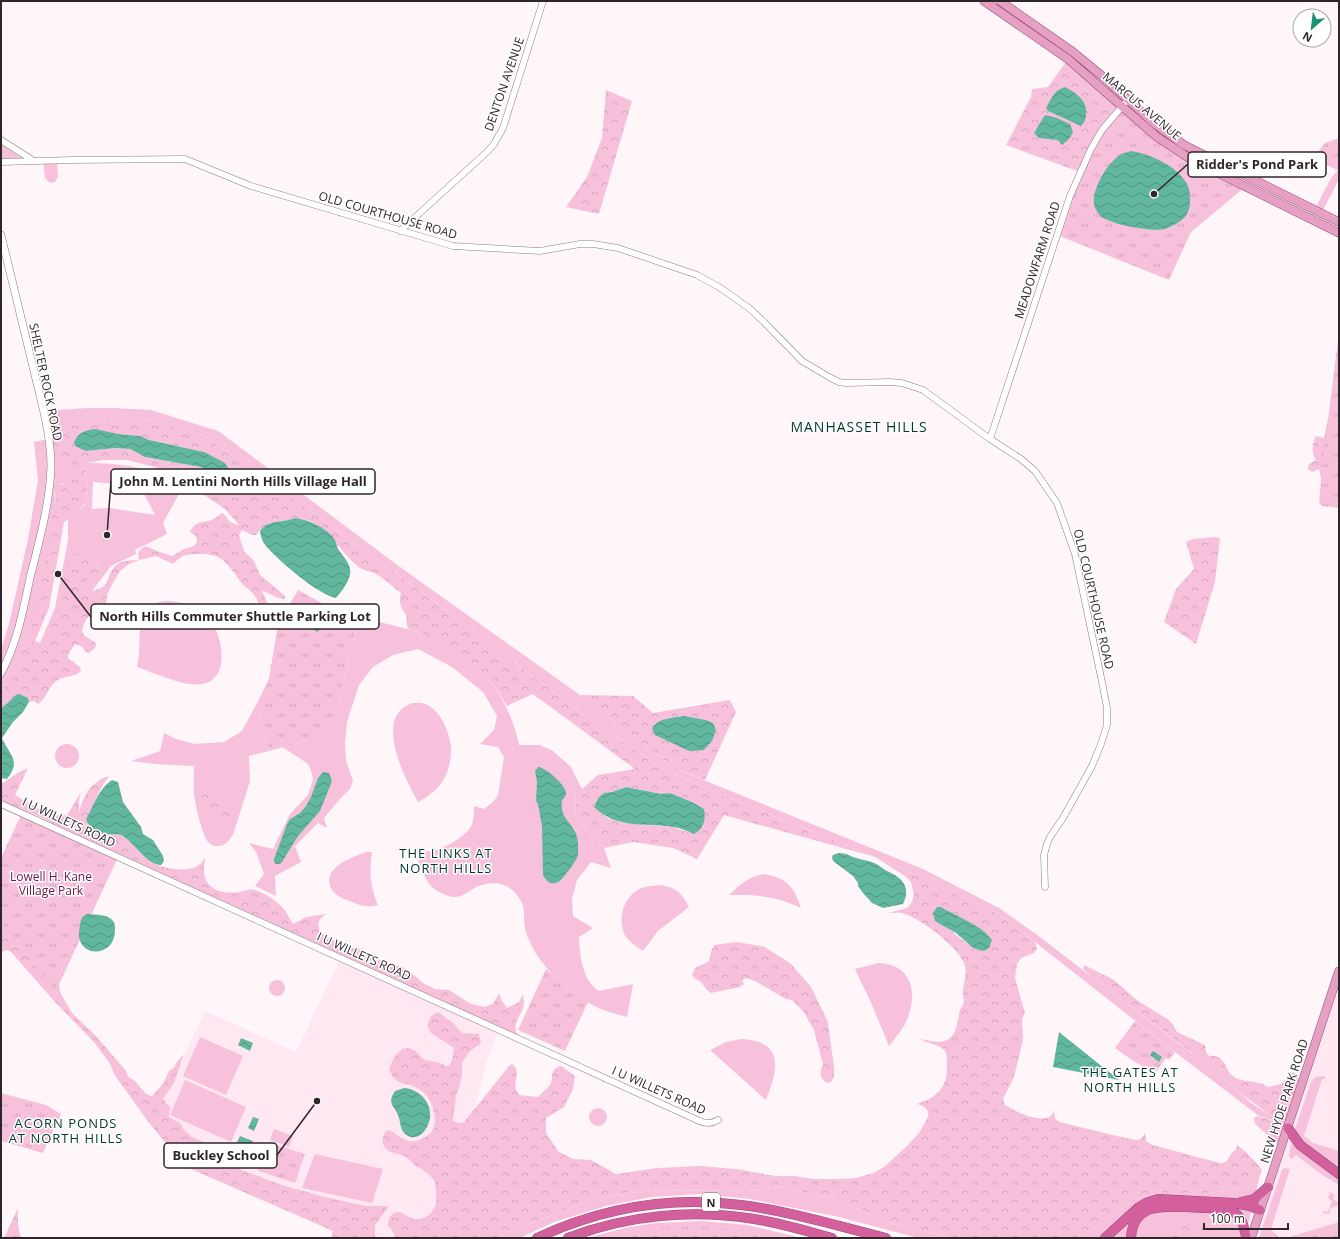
<svg xmlns="http://www.w3.org/2000/svg" width="1340" height="1239" font-family="'Open Sans',sans-serif">
	<style>
		.built { fill: #ffe8f2 }
		.green { fill: #f8c1db; fill-rule: evenodd }
		.forest { fill: url(#forest-crowns); fill-rule: evenodd }
		.park { fill: url(#park-tufts) }
		.water { fill: url(#water-waves) }
		.lines { fill: none; stroke-linecap: round; stroke-linejoin: round }
		.tertiary-casing { stroke: #8d7b83; stroke-width: 7 }
		.secondary-casing { stroke: #8d7b83; stroke-width: 8 }
		.primary-casing { stroke: #994c75; stroke-width: 9 }
		.motorway-casing { stroke: #994c75; stroke-width: 10 }
		.tertiary { stroke: #fff; stroke-width: 6 }
		.secondary { stroke: #fff; stroke-width: 7 }
		.primary { stroke: #e5a0c4; stroke-width: 8 }
		.motorway { stroke: #d3609d; stroke-width: 9 }
		.labels { text-anchor: middle; dominant-baseline: central; stroke-width: 3; stroke-linejoin: round; paint-order: stroke }
		.shield { fill: #fff; stroke: #6d676a; stroke-width: 1 }
		.shield-label { font-size: 11px; font-weight: bold; fill: #2e262a }
		.street-label { font-size: 12px; fill: #2e262a; stroke: #fff }
		.park-label { font-size: 12px; fill: #671746; stroke: #fff }
		.neighbourhood-label { font-size: 13px; letter-spacing: 1px; fill: #00392c; stroke: #fff }
		.quarter-label { font-size: 14px; letter-spacing: 1px; fill: #00392c; stroke: #fff }
		.leader { fill: none; stroke: #2e262a; stroke-width: 1.5 }
		.callout-dot { fill: #2e262a; stroke: #fff; stroke-width: 1.5 }
		.callout { fill: #fff; stroke: #2e262a; stroke-width: 1.5 }
		.callout-label { font-size: 13px; text-anchor: middle; font-weight: bold; fill: #2e262a }
	</style>
	<defs>
		<pattern id="forest-crowns" width="20" height="18" patternUnits="userSpaceOnUse"><rect width="20" height="18" fill="#f8c1db"/><path d="M2 6a3 3 0 1 1 6 0M12 15a3 3 0 1 1 6 0" fill="none" stroke="#d5a6bc"/></pattern>
		<pattern id="park-tufts" width="24" height="20" patternUnits="userSpaceOnUse"><rect width="24" height="20" fill="#f8c1db"/><path d="M3 7l-1-3M5 7V3M7 7l1-3M15 17l-1-3M17 17v-4M19 17l1-3" fill="none" stroke="#d5a6bc"/></pattern>
		<pattern id="water-waves" width="16" height="10" patternUnits="userSpaceOnUse"><rect width="16" height="10" fill="#61b79d"/><path d="M0 5q4-4 8 0t8 0" fill="none" stroke="#509580"/></pattern>
	</defs>
	<rect width="100%" height="100%" fill="#fef6f9"/>
	<path class="built" d="M340 959 498 1031 485 1066 475 1109 469 1128 435 1181V1190L438 1206 421 1238H367L184 1166 147 1120 176 1073 205 1011 296 1052Z
		M1339 972V1222L1292 1238H1251Z"/>
	<path class="green" d="M1 140 34 161 1 162Z
		M57 160 58 177 55 182 50 183 45 178 43 161Z
		M1338 170V181L1321 214 1314 211 1331 178Z
		M87 408H114L151 410 218 431 233 442 400 567 580 695 674 768 923 869 999 908 1036 934 1212 1069 1250 1102 1269 1115 1275 1121 1259 1116 1175 1052 1035 942 996 913 883 860 700 786 660 767 574 708 453 615 267 479 205 437 158 421 93 418 70 470 74 471 71 488 69 491 62 483H57L54 494 56 500 53 513 63 519 83 507 89 499C85 489 89 489 87 483 85 473 84 474 87 463 118 463 146 467 174 479L155 478 180 492 163 523 167 534 135 550 136 554 111 566 42 657 1 694V649L9 624 28 539 38 480 34 442 48 439 43 411ZM93 482 140 486 155 515 109 508 92 509ZM68 519V540L55 608 40 643 35 641 49 608 64 522Z
		M163 601C180 600 199 606 210 620 223 636 231 679 202 684 183 687 155 673 137 667 138 662 139 657 139 652 141 630 135 607 163 601Z
		M359 617C382 623 407 628 430 636 477 654 509 696 519 745H540L553 751 571 767 582 789 575 795 576 817 604 848 611 868 591 862 577 880 572 899 573 916 593 928 579 937C580 956 582 980 599 991L633 984 627 1017C621 1015 615 1014 609 1012 575 1001 537 967 526 932 521 914 530 908 513 891 504 881 488 882 476 887 471 890 466 894 460 896 455 898 451 897 446 895 431 890 426 881 421 867 419 861 416 856 416 850 422 849 426 852 432 851 443 849 463 838 470 828 474 822 474 814 474 806L484 809 493 802 498 795 504 757 498 747 480 744 494 730 497 716 483 692 452 667 418 649 393 655 373 667 359 685 347 722 345 744 346 761 353 781 350 789 340 799 324 818 327 828 318 823 295 846 301 862 275 876 276 896 255 886 264 874 256 852 249 843 273 849 290 814 308 795 313 780 311 770 307 763 282 747 305 741 338 705Z
		M257 703 269 751 249 756 250 781 233 835C229 841 224 847 216 846 213 846 210 844 208 842 202 835 195 803 194 794 193 785 194 775 194 766L155 764 131 761 160 751 164 733 176 739 195 744 224 742 242 731Z
		M413 703C417 703 421 702 425 704 442 710 452 737 451 753 451 760 448 771 445 777 439 789 429 796 418 802 405 779 372 715 413 703Z
		M55 756a12 12 0 1 1 24 0a12 12 0 1 1-24 0Z
		M366 852H372C369 873 370 885 378 905 368 908 361 906 352 902 343 899 333 895 330 886 324 867 352 857 366 852Z
		M765 874C788 879 794 887 801 908 773 895 758 895 729 895 741 884 747 877 765 874Z
		M660 885C677 888 681 892 689 907L658 931 643 951C637 947 630 942 626 937 617 923 622 900 636 891 643 886 652 886 660 885Z
		M878 963C915 964 919 998 904 1026 900 1033 894 1039 889 1046L872 1005 855 969Z
		M269 988a8 8 0 1 1 16 0a8 8 0 1 1-16 0Z
		M200 1037 243 1056 226 1095 183 1076Z
		M742 1039C785 1042 778 1069 766 1100L710 1050 726 1042Z
		M115 1058 126 1071 129 1078 116 1077C112 1071 112 1066 108 1061Z
		M1325 1076V1079H1322L1304 1136 1313 1143 1339 1151V1172L1311 1152 1294 1132 1311 1082 1315 1077Z
		M185 1080 246 1107 231 1142 170 1115Z
		M589 1117a9 9 0 1 1 18 0a9 9 0 1 1-18 0Z
		M274 1129 293 1136 289 1147 270 1140Z
		M1291 1142 1297 1148 1339 1178V1185L1321 1174 1296 1155 1292 1159 1289 1157Z
		M315 1154 383 1169 372 1203 302 1188Z
		M1284 1168 1290 1169 1271 1229 1274 1233 1278 1235 1279 1238H1259L1282 1170Z
		M1260 1176 1256 1191 1248 1199 1132 1209 1100 1238H1084L1089 1231 1109 1220 1125 1206 1142 1196 1164 1193H1209L1248 1187Z
		M779 1187 832 1198 890 1223 952 1238H918L839 1217 750 1199 700 1194 651 1197 606 1206 554 1222 520 1238H499L508 1232 597 1198 652 1190 747 1191Z
		M1330 1192 1335 1195 1333 1199 1339 1203V1205L1330 1208V1213L1323 1214 1324 1211 1328 1212 1332 1201 1328 1198Z
		M1229 1206 1249 1208V1211L1251 1212 1248 1225 1246 1224Z
		M1161 1210 1228 1213 1236 1217 1240 1227V1238H1134C1138 1217 1142 1217 1161 1210Z
		M702 1221 747 1225 802 1238H586L625 1228 656 1223Z
		M1129 1222 1131 1224 1127 1234V1238H1109Z
		M1339 1222V1238H1286Z"/>
	<path class="forest" d="M1068 59 1122 107 1080 172 1006 145 1031 97 1032 89 1048 87Z
		M606 90 632 101 599 214 566 207 587 177 602 138Z
		M94 418 158 421 205 437 267 479 453 615 574 708 660 767 700 786 883 860 996 913 1035 942 1037 949 1034 953 1021 958 1017 964 1015 978 1025 1013 1022 1019 1023 1040 1014 1077 1003 1099 1005 1105C1017 1112 1036 1122 1050 1117L1054 1111 1055 1118 1059 1122 1121 1137 1136 1140 1141 1139 1145 1133 1146 1141 1152 1145 1220 1163C1230 1164 1228 1153 1236 1150L1237 1145 1245 1151 1260 1167 1262 1170 1260 1176 1248 1187 1209 1193H1164L1142 1196 1125 1206 1109 1220 1089 1231 1084 1238H952L890 1223 832 1198 779 1187 747 1191 652 1190 597 1198 508 1232 499 1238H396L392 1230 388 1226 389 1218C398 1205 405 1217 414 1219 424 1221 434 1213 436 1203 437 1197 435 1188 435 1181 429 1174 424 1170 416 1166 412 1163 410 1159 406 1157 400 1153 391 1154 386 1149 381 1143 382 1137 386 1131L389 1130C399 1135 406 1145 419 1140 429 1136 435 1131 435 1120 434 1104 427 1090 410 1085 405 1083 401 1084 396 1080 393 1078 391 1074 389 1070 392 1060 400 1043 414 1050 419 1053 421 1059 426 1060 434 1062 440 1062 447 1067 453 1064 453 1054 454 1048L431 1033 427 1026 431 1016 438 1012 453 1023 462 1033 479 1034 481 1043 469 1052 462 1063V1075L460 1085 456 1096 453 1120C456 1123 460 1124 464 1122L509 1066 512 1064C522 1072 513 1080 516 1089 516 1091 518 1093 519 1095L538 1097C541 1093 547 1089 550 1085 555 1076 548 1070 561 1066L575 1076 573 1089 564 1107 546 1118V1133L559 1152 573 1159 591 1160 616 1174 657 1168 700 1166 736 1169 775 1176H795L813 1179H838L856 1178 873 1173 884 1167 908 1145 919 1133 928 1117C929 1108 924 1106 917 1104 939 1097 948 1086 947 1063 947 1058 947 1052 943 1049 937 1044 926 1043 920 1039 928 1040 939 1044 947 1040 958 1034 957 1020 960 1010 961 1008 963 1005 964 1002 964 998 962 994 963 990 964 981 968 972 964 963 957 946 918 916 901 913 897 912 892 913 888 913L907 908 912 902 914 894 911 882 905 876 875 857 724 815 697 859 673 848 633 842 604 848 576 817 575 795 598 775 635 769 533 694 507 706C482 663 455 644 408 629L406 620 407 616C401 609 398 602 401 593 392 587 385 578 374 573 370 571 365 571 360 568 338 552 327 520 296 518 293 518 291 520 288 520 278 521 270 522 262 528 260 530 258 533 256 535H252L242 530 239 535 244 551 254 561 260 575 285 596V599C276 599 270 593 262 591L271 610 270 617C261 613 260 606 256 598 253 592 248 589 243 585 240 582 238 578 236 575 224 559 218 553 198 554 183 555 184 554 173 564L156 556 139 560 129 564 120 571 113 583 108 593 106 603 104 608C91 609 84 620 82 632L85 636 96 643V647L89 653 86 652 81 646 75 644 68 655V658L80 667 81 671C74 678 63 675 55 682 48 688 46 699 38 704L34 701 29 702 27 698 16 695 1 709V694L10 676V671L18 662 21 652 30 638 33 639V646L36 650 41 651C45 646 48 641 49 635 50 630 49 624 52 619 54 615 59 612 61 607 68 590 58 565 73 553L79 554 85 560C96 560 97 556 105 566 98 580 85 573 84 589L88 592C92 591 97 590 101 588 107 585 108 578 111 572 116 561 128 560 139 560 137 552 139 550 146 546L157 551 172 556 184 549 194 546 197 542 196 536 190 532C197 518 204 525 215 518 218 517 219 514 223 513 228 519 230 524 239 525L225 509 179 478 162 469 127 460H103L87 463C84 474 85 473 87 483 89 490 85 490 89 499 84 508 67 517 57 522L53 520C51 513 55 507 56 500 56 497 54 492 54 488L58 482 64 485 69 491C72 487 72 482 71 477L74 472C59 465 55 454 50 439L59 428ZM107 432 118 434 140 436 149 440 204 452 215 474 201 467 145 457 130 449 115 448 86 451ZM626 787 661 794 670 793 692 802 704 809 703 827 688 832 672 827 625 823 607 818 595 807 599 797 604 793 612 792ZM941 907 961 919 979 950C962 942 947 927 933 913L935 911Z
		M1328 420 1326 504 1322 506 1319 503 1321 478 1319 469 1312 472 1308 469C1308 463 1312 462 1316 460 1311 452 1312 444 1316 436L1324 438Z
		M54 531 59 534V542L52 580 48 591 46 612 41 623 36 628 32 629 30 625 32 616 40 602 41 596V576L43 564 49 552 48 540Z
		M1215 537 1220 538 1215 582 1196 644 1164 622 1176 589 1194 569 1186 542 1193 539Z
		M580 695 633 696 653 713 730 700 736 712 705 780 674 768ZM684 716 706 720 655 724 668 718Z
		M28 768 15 795C26 802 55 821 68 814L81 792 79 801V812C84 794 91 782 109 776 100 787 94 805 86 819 93 826 98 832 108 834 113 835 118 833 123 836 132 842 138 852 147 859 157 868 188 874 199 865 202 863 203 860 205 858 205 863 203 868 204 873 207 892 225 894 240 892 246 891 249 888 255 890 263 892 275 900 281 906 286 910 289 918 293 924L306 917 326 914 320 919 318 924 320 932 325 936 352 948 359 949 366 951 388 965 400 966 407 969 423 983 435 989 449 990 471 1004 484 1007 493 1004 499 993 502 1001 507 1008 519 1002 523 994C523 997 524 1000 524 1003 523 1016 509 1024 519 1036L59 827 40 817 1 801V781L3 783 19 772Z
		M209 788C212 790 226 800 228 803 236 815 222 829 212 818 210 816 209 812 207 810 203 804 200 800 199 793L203 789Z
		M1 864 57 979 61 994 72 1013 95 1035 115 1058 108 1061 94 1042 55 1002 11 952 7 950 1 952Z
		M737 942 765 947 791 964 811 987 828 1022 834 1068V1076L832 1081 827 1083C820 1079 819 1072 823 1065L814 1030 803 1011 792 1000 786 999 755 981 746 978 742 981 744 984 740 987 711 993C706 990 705 987 702 983 698 980 694 979 692 975L695 968 709 961 711 952 714 945Z
		M1084 965 1114 980 1138 1001 1169 1020 1174 1026 1177 1032 1205 1045 1206 1052 1209 1056C1227 1054 1223 1070 1234 1077 1243 1083 1257 1079 1268 1087L1281 1084 1293 1072 1296 1074 1299 1082 1281 1147 1255 1124 1254 1118 1257 1116 1274 1121C1265 1109 1250 1101 1239 1092 1192 1051 1141 1015 1092 977L1083 969Z
		M184 1054 174 1083 163 1099 170 1107 169 1117 180 1123 185 1131 192 1137 208 1144 222 1159 239 1169 282 1185 325 1197 366 1206H389L375 1225V1238H331L333 1231 184 1166 147 1120 116 1077C121 1077 126 1077 130 1078 140 1082 142 1095 152 1096L163 1084 169 1071 174 1068 176 1063Z
		M18 1208C18 1217 17 1230 22 1238H4Z
		M1192 1220 1199 1223 1204 1228 1203 1233C1190 1239 1172 1238 1157 1238 1164 1235 1170 1237 1176 1234 1180 1227 1184 1223 1192 1220Z
		M671 1227H705L738 1230 771 1238H623L652 1229Z
		M1339 1227V1238H1305L1324 1231Z"/>
	<path class="park" d="M1122 107 1157 137 1245 187 1191 232 1169 280 1057 235 1091 149Z
		M1339 138V171L1313 158 1325 143Z
		M1339 333V508L1322 506 1321 474Z
		M298 590 329 607 359 617 338 705 329 724 318 734 305 741 269 751 257 703 269 679 278 624Z
		M22 813 118 857 56 991 1 923V858Z
		M546 969 569 990 588 1002 565 1051 518 1030Z
		M1135 1021 1175 1052 1169 1060 1166 1058 1154 1074C1141 1065 1128 1058 1115 1048Z
		M1 1093 46 1105 61 1114 43 1153 1 1141Z
		M268 1142 305 1154 295 1183 258 1171Z"/>
	<path class="water" d="M1065 87C1076 93 1088 100 1086 115 1086 119 1084 123 1081 126L1048 111 1046 108C1051 99 1054 90 1065 87Z
		M1045 115 1057 118 1070 124 1073 132 1069 139 1062 145 1058 140 1039 138 1034 133Z
		M1131 151C1152 155 1176 165 1187 184 1190 189 1190 197 1190 202 1190 212 1185 219 1176 224 1173 225 1169 228 1165 229 1151 232 1112 225 1100 216 1099 214 1096 210 1095 208 1089 193 1107 163 1120 155 1123 153 1128 152 1131 151Z
		M95 429 118 434 140 436 149 440 204 452 225 463 229 469 226 474H215L201 467 145 457 130 449 115 448 86 451 75 446 74 442C78 433 85 430 95 429Z
		M295 518C307 519 329 529 335 540 336 543 337 546 338 549 343 556 352 565 350 574 349 582 341 592 336 598 317 594 279 561 266 546 262 541 261 537 260 531 268 519 283 523 295 518Z
		M306 618 321 625 318 632 303 624Z
		M19 694 28 698 29 702 23 712 13 722 2 738C9 755 22 760 7 779L1 778V709L16 695Z
		M684 716 706 720 713 723 716 730 712 741 704 750 689 751 655 735 652 729C657 718 672 718 684 716Z
		M538 767C546 768 566 785 566 793 566 797 563 798 562 801 561 804 562 811 563 813 567 824 577 827 578 843 578 848 579 854 577 858 576 861 573 863 572 866 565 875 554 895 543 875L542 826 538 804 536 801 537 782 535 771Z
		M323 772 329 773 332 781 320 811 298 836 282 862 280 864H276L274 862V859L287 824 290 819 300 813 306 806 311 797 318 778Z
		M112 780 118 782 123 802 141 827 143 834 153 840 163 856 164 861 161 865C147 865 135 844 123 836 118 833 113 835 108 834 99 832 88 828 86 819 94 805 99 788 112 780Z
		M626 787 661 794 670 793 692 802 704 809C706 820 704 829 694 834 687 831 681 828 673 827 644 822 618 830 594 807L599 797 604 793 612 792Z
		M839 853C846 853 850 856 856 858 862 860 868 860 874 863 879 865 883 869 887 871 903 878 911 887 903 904L883 908 872 903 863 893 858 886V883L853 876 833 861 832 857 833 855Z
		M937 907H941C956 916 983 926 992 940L989 948 984 951 979 950 972 947 956 933 935 921 933 913Z
		M87 914C99 915 116 914 115 929 115 935 114 939 111 944 103 954 86 955 80 941 78 936 79 931 80 926 81 919 81 917 87 914Z
		M1059 1032 1119 1080 1053 1067Z
		M241 1038 253 1043 250 1051 238 1045Z
		M1153 1051 1162 1057 1159 1062 1150 1055Z
		M404 1088C411 1088 418 1092 423 1097 443 1119 416 1152 402 1130 400 1125 400 1120 398 1115 393 1104 387 1103 395 1091Z
		M253 1117 259 1119 254 1131 248 1128Z
		M240 1136 253 1141 251 1147 237 1142Z"/>
	<g class="lines">
		<g class="tertiary-casing">
			<path id="tertiary" d="M1 140 34 161
				M1 162 71 160 185 159 251 186 453 246 540 251 580 244H593L618 248 697 275 719 287 749 308 764 322 802 361 829 377 839 382 846 383 889 382 902 383 923 390 990 439 1021 459 1035 471 1057 503 1075 554 1102 682 1107 708V725L1101 744 1092 766 1063 818 1050 837 1047 844 1044 855 1045 887
				M400 231 488 151 494 144 503 128 543 1
				M990 439 1070 196 1091 149 1102 130 1125 103
				M1 804 695 1119C703 1123 710 1125 718 1120"/>
		</g>
		<g class="secondary-casing">
			<path id="secondary" d="M1 235C12 280 23 325 34 371 41 401 51 434 51 466 50 503 39 542 30 578 23 611 17 644 1 673"/>
		</g>
		<g class="primary-casing">
			<path id="primary" d="M984 1 1068 59 1157 137 1192 160 1339 233
				M1000 1 1073 52 1102 76 1155 124 1184 145 1339 222
				M1251 1238 1339 971"/>
		</g>
		<g class="motorway-casing">
			<path id="motorway" d="M1288 1128 1300 1145 1339 1174
				M1241 1202 1254 1199 1268 1187
				M537 1238C601 1208 671 1196 741 1205 790 1211 838 1226 886 1238
				M568 1238C627 1215 692 1209 754 1219 781 1223 806 1231 832 1238
				M1105 1238 1139 1207 1146 1203 1158 1199 1234 1203 1250 1206 1260 1210
				M1131 1238C1133 1204 1161 1206 1187 1207 1199 1208 1212 1208 1224 1209 1241 1211 1244 1224 1246 1238"/>
		</g>
		<use href="#tertiary" class="tertiary"/>
		<use href="#secondary" class="secondary"/>
		<use href="#primary" class="primary"/>
		<use href="#motorway" class="motorway"/>
	</g>
	<g class="labels">
		<rect class="shield" x="702" y="1193" width="18" height="18" rx="3"/>
		<g class="shield-label">
			<text x="711" y="1202">N</text>
		</g>
		<g class="street-label">
			<text transform="translate(504 84) rotate(-71)">DENTON AVENUE</text>
			<text transform="translate(1142 106) rotate(40)">MARCUS AVENUE</text>
			<text transform="translate(388 215) rotate(16)">OLD COURTHOUSE ROAD</text>
			<text transform="translate(1037 260) rotate(-72)">MEADOWFARM ROAD</text>
			<text transform="translate(46 382) rotate(78)">SHELTER ROCK ROAD</text>
			<text transform="translate(1094 599) rotate(77)">OLD COURTHOUSE ROAD</text>
			<text transform="translate(69 822) rotate(25)">I U WILLETS ROAD</text>
			<text transform="translate(364 956) rotate(24)">I U WILLETS ROAD</text>
			<text transform="translate(659 1090) rotate(24)">I U WILLETS ROAD</text>
			<text transform="translate(1284 1101) rotate(-72)">NEW HYDE PARK ROAD</text>
		</g>
		<g class="park-label">
			<text x="51" y="876">Lowell H. Kane<tspan x="51" dy="14">Village Park</tspan></text>
		</g>
		<g class="neighbourhood-label">
			<text x="446" y="853">THE LINKS AT<tspan x="446" dy="15">NORTH HILLS</tspan></text>
			<text x="1130" y="1072">THE GATES AT<tspan x="1130" dy="15">NORTH HILLS</tspan></text>
			<text x="66" y="1123">ACORN PONDS<tspan x="66" dy="15">AT NORTH HILLS</tspan></text>
		</g>
		<g class="quarter-label">
			<text x="859" y="426">MANHASSET HILLS</text>
		</g>
	</g>
	<path class="leader" d="M1154 194L1188 164M107 535L111 481M58 574L91 617M317 1101L277 1155"/>
	<g class="callout-dot">
		<circle cx="1154" cy="194" r="4"/>
		<circle cx="107" cy="535" r="4"/>
		<circle cx="58" cy="574" r="4"/>
		<circle cx="317" cy="1101" r="4"/>
	</g>
	<g class="callout">
		<rect x="1188" y="152" width="138" height="25" rx="4"/>
		<rect x="111" y="469" width="264" height="25" rx="4"/>
		<rect x="91" y="604" width="288" height="25" rx="4"/>
		<rect x="164" y="1143" width="113" height="25" rx="4"/>
	</g>
	<g class="callout-label">
		<text x="1257" y="169">Ridder's Pond Park</text>
		<text x="243" y="486">John M. Lentini North Hills Village Hall</text>
		<text x="235" y="621">North Hills Commuter Shuttle Parking Lot</text>
		<text x="221" y="1160">Buckley School</text>
	</g>
	<rect width="1340" height="1239" fill="none" stroke="#2e262a" stroke-width="4"/>
	<g transform="translate(1312 28) rotate(208)"><circle r="19" fill="#ffffff" stroke="#aba8aa"/>
	<path d="M0-3L7 15L0 10L-7 15Z" fill="#1d9276"/>
	<text y="-6" font-size="11" font-weight="bold" text-anchor="middle" fill="#2e262a">N</text>
	</g>
	<path d="M1204 1223v6h84v-6" fill="none" stroke="#2e262a" stroke-width="2"/>
	<text x="1210" y="1223" font-size="12" fill="#2e262a" stroke="#ffffff" stroke-width="3" paint-order="stroke">100 m</text>
</svg>
